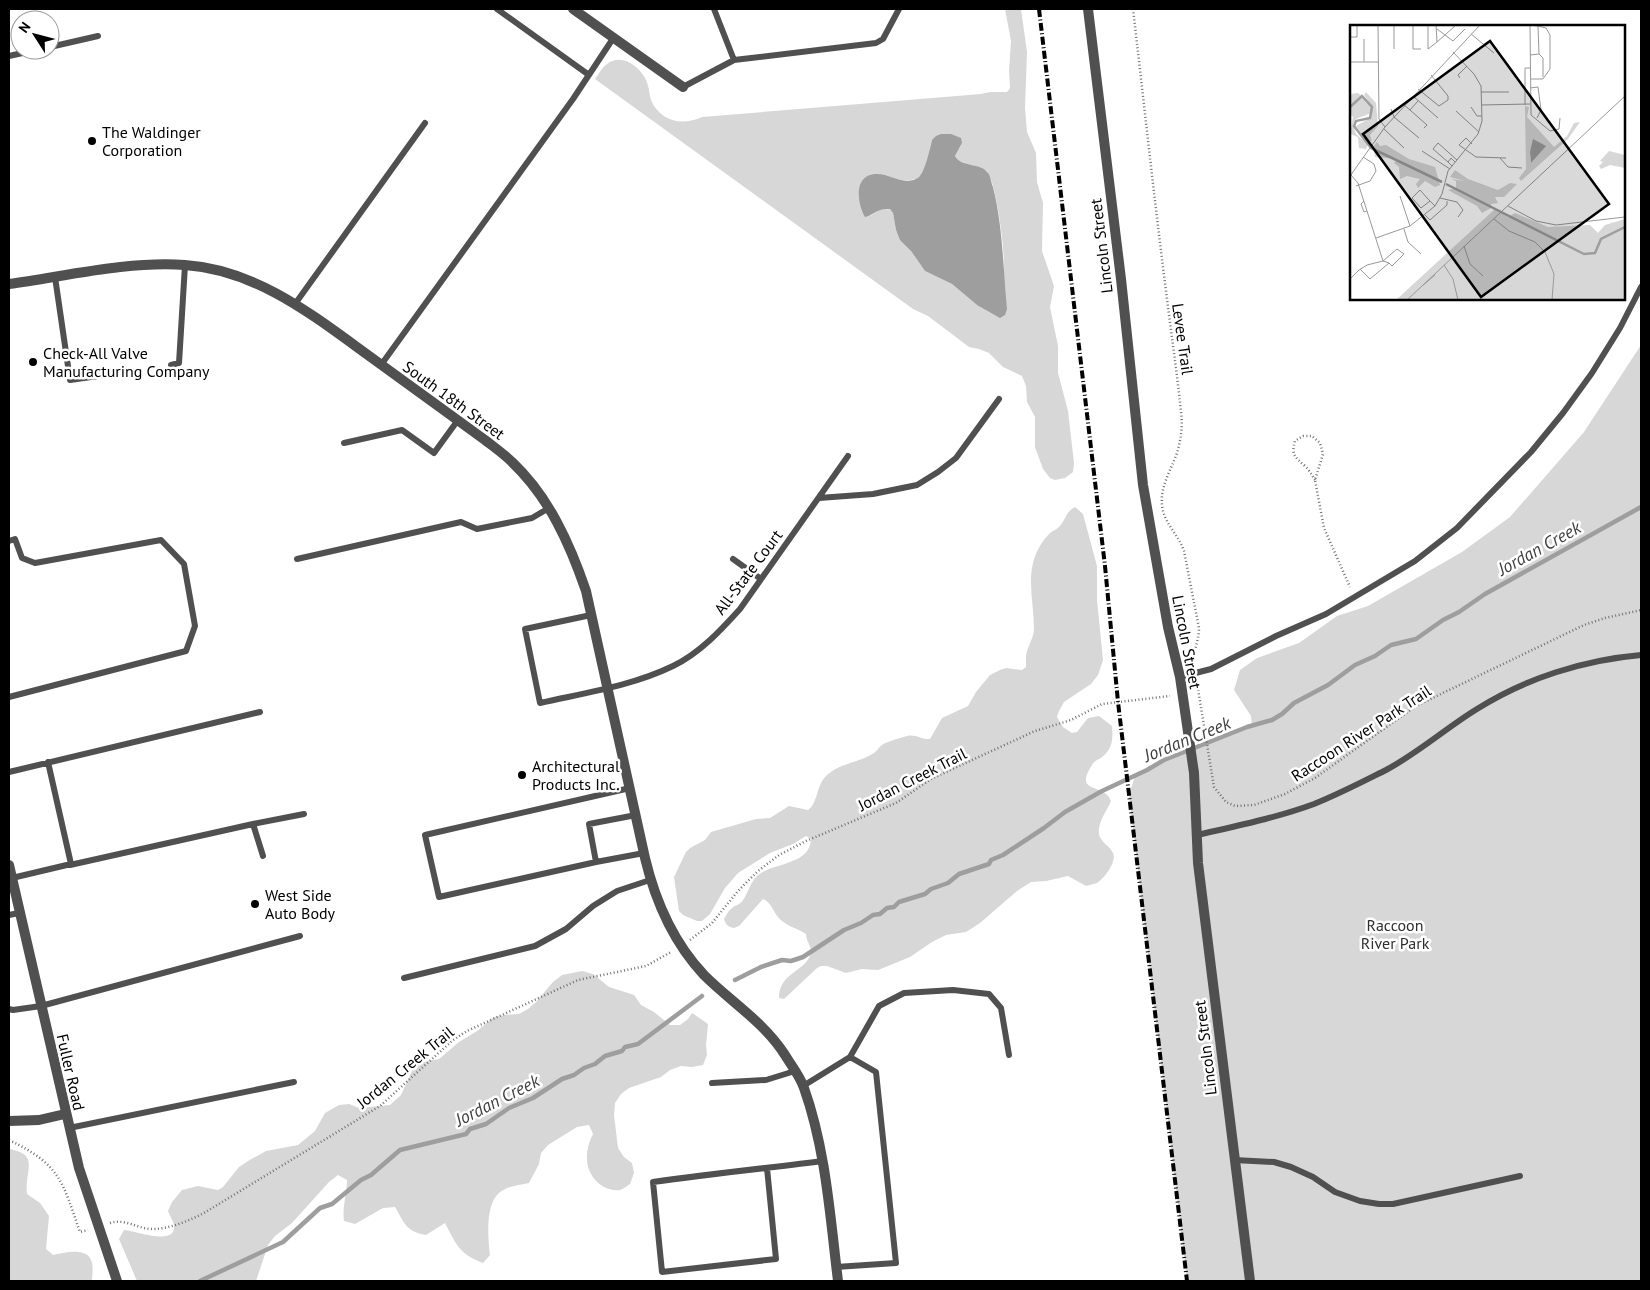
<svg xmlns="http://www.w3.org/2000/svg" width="1650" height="1290" font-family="'PT Sans',sans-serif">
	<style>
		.green { fill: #d7d7d7; fill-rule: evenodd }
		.water { fill: #9e9e9e }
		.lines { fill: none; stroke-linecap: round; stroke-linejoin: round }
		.stream { stroke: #9e9e9e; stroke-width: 4.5 }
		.path { stroke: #727272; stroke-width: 2.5; stroke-dasharray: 1 2.5; stroke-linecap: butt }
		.service { stroke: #505050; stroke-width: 6 }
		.minor { stroke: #505050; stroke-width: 10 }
		.tertiary { stroke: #505050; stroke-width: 10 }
		.rail { stroke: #000; stroke-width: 4; stroke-dasharray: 8 2.5 1 2.5; stroke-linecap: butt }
		.poi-dot { fill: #000; stroke: #fff; stroke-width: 2 }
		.labels { text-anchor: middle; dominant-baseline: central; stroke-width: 5; stroke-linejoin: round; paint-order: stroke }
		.poi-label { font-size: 16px; fill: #000; stroke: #fff; text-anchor: start }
		.street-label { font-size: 16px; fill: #000; stroke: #fff }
		.park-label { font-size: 16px; fill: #2e2e2e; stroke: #fff }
		.water-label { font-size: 18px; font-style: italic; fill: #3f3f3f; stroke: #fff }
		.inset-river { fill: none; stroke: #9e9e9e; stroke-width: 2.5 }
		.inset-road { fill: none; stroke: #999; stroke-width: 1 }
		.view { fill: #000; fill-opacity: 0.15; stroke: #000; stroke-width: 2.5 }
		.inset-edge { fill: none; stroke: #000; stroke-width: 2.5 }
	</style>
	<rect width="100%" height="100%" fill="#fff"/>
	<path class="green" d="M1005 9H1021L1027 52 1025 108 1027 132 1036 153 1037 182 1043 203 1042 251 1054 286 1050 307 1058 346V373L1068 411 1074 463 1073 472 1065 478 1055 480 1050 478 1043 469 1035 447V417L1027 402 1026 386 1022 376 1003 367 989 353 979 349 969 347 928 316 913 309 595 79C599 74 602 67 607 64 621 53 638 65 645 78 649 85 649 93 651 100 660 122 683 126 702 117L981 94 990 92H1007L1010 88 1009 71 1011 41ZM932 140 962 143 955 156C963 168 980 163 988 173 996 183 1007 260 1003 271 1000 279 983 297 977 305L952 284 925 271 911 251 900 239 896 230 893 213 890 209 879 210 870 216 877 174C888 177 915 186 922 174 927 165 929 151 932 140Z
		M1641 345V1281H1187L1129 795 1135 776 1164 760 1252 726 1251 716 1234 690 1240 670 1257 658 1299 643 1337 616 1368 606 1462 552 1510 517 1584 432Z
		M1075 507 1083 514 1097 566V600L1103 660 1098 675 1091 684 1064 702 1059 711 1057 717 1063 727 1072 733 1077 732 1088 718 1099 716 1112 726C1113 739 1113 749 1101 758 1097 760 1094 761 1092 765 1073 795 1104 782 1111 801 1107 811 1097 823 1099 834 1100 842 1110 846 1113 853 1117 861 1105 878 1097 883 1094 884 1089 885 1086 886L1068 876 1046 881 1031 882 1017 891 980 923 966 932 946 935 932 942 910 957 878 970 862 969 846 973 827 966H821L817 968 784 999 779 998C779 972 806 972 811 953 812 947 806 941 806 934 797 928 785 926 778 917 773 911 771 902 763 899L739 926 734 928C728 927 726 925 724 919 726 916 728 911 731 909 735 905 740 905 743 900 748 893 750 883 757 876 772 862 810 866 811 839L806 836 793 844 770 853 738 873 725 888 710 914 702 921H697L683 915 679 911 674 877 686 852 690 848 705 840 711 832 756 819 770 818 789 806 808 810C818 803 816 787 825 777 838 763 859 763 874 753 877 751 879 747 882 745 888 741 900 738 907 736 916 734 922 740 930 739L942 718 968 706 976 692 990 675 1000 670 1006 668 1022 670 1026 667C1026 663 1026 659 1026 655 1028 646 1033 639 1034 630 1034 595 1021 564 1049 534 1052 531 1056 530 1059 527 1066 520 1065 512 1075 507Z
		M582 971 593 974 609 987 634 995 641 1005 654 1012 670 1025H680L688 1019 692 1013 708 1024 706 1045 707 1055 703 1065 692 1067 681 1066 670 1070 661 1077 629 1088 621 1094 615 1103 614 1115 618 1148 624 1157 632 1163 634 1173 630 1184C627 1186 623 1189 620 1190 615 1191 608 1189 604 1187 584 1175 583 1153 593 1134L589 1125 577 1127 548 1145 541 1153 539 1164 529 1183C519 1185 507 1186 499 1193 485 1205 488 1239 490 1255L483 1263C459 1254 456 1244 445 1223L426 1235C406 1232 404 1222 395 1207L383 1208 355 1224 344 1221C342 1207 347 1194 347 1180L338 1175 329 1182 292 1223 275 1236 268 1245 256 1281H137L119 1239 124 1230C133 1230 176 1247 174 1226 174 1222 170 1216 168 1211L172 1202 182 1190 198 1186 218 1190 223 1187 239 1167 248 1161 266 1151 298 1145 315 1131 325 1113 339 1105 349 1104 359 1108 390 1105 401 1095 412 1071 418 1063 439 1059 459 1042 477 1031 494 1017 504 1015 519 1014 528 1009 536 1002 553 982 562 975Z
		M9 1149C41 1155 24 1170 27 1194L40 1203 49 1216 46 1249 53 1255C63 1253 86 1247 91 1260 94 1266 92 1275 92 1281H9Z"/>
	<path class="water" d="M941 134H951L961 138 962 143 955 156C962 168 980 162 988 173 991 176 991 183 993 187 1003 227 1003 268 1007 309L1005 315 1000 318 977 305 952 284 925 271 911 251 900 240 896 230 893 213 890 209C875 209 876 214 865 217 857 203 853 174 877 174 891 174 906 187 919 177 925 172 930 148 932 140L936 136Z"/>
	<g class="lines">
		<path class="stream" d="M735 980 761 967 782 960 791 961 803 957 844 930 861 923 873 915 880 914 887 908 894 907 899 902 925 894 931 889 948 883 959 874 989 864 991 860 1003 855 1044 828 1065 812 1102 791 1147 770 1164 760 1247 727 1272 720 1282 714 1294 703 1328 685 1355 665 1375 656 1391 645 1416 639 1443 620 1459 612 1485 594 1641 507
			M200 1281 283 1242 320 1208 332 1204 361 1180 371 1175 400 1150 466 1134 470 1129 486 1124 509 1108 533 1098 562 1079 574 1075 584 1068 595 1064 605 1056 622 1051 625 1047 638 1044 702 996"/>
		<path class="path" d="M1133 9C1144 103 1154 197 1166 291 1171 332 1177 372 1181 412 1183 425 1181 440 1177 453 1170 473 1158 489 1163 511 1167 526 1179 536 1184 551L1199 628C1199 641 1193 650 1194 663
			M1315 480C1312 475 1309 470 1305 466 1295 457 1291 455 1295 441L1303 436H1312L1320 443 1323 454 1315 480 1324 528 1350 587
			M1197 683 1214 787 1226 802 1235 806 1254 805 1285 794 1315 778 1416 706 1584 625 1605 618 1641 610
			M690 940 712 923 738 891 758 871 779 855 806 841 896 803 931 779 1035 731 1071 720 1102 704 1170 696
			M9 1140C61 1165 62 1181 80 1232L88 1230
			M110 1223C125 1218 138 1229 152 1229 170 1229 188 1221 204 1213L380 1106 453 1040 467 1031 578 980 646 966 671 952"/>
		<path class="service" d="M497 9 589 75
			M714 9 734 60
			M50 47 98 36
			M9 56 36 50
			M683 87 734 60 876 43 883 39 899 9
			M55 277 70 380 98 376
			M295 304 425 123
			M171 365 179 363 185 265
			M381 365 573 99 614 37
			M344 443 402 430 434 453 458 420
			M819 498 873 494 917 485 938 472 956 458 999 399
			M9 541 15 539 22 558 35 563 161 540 184 564 195 626 186 651 9 697
			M297 559 461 522 477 529 532 518 549 508
			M733 559 761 579
			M591 615 525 629 540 703C584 693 632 686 673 666 700 653 721 630 740 609L848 456
			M1180 677 1211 669 1276 636 1326 614 1415 561 1457 528 1531 452 1563 413 1592 373 1620 328 1641 287
			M9 772 260 712
			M636 815 589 824 596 862 644 853
			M253 824 304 814
			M1197 835C1236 826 1276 818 1314 804 1339 794 1362 782 1386 770 1418 753 1446 728 1477 709 1526 678 1584 660 1641 655
			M596 862 439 897 425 835 630 788
			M70 865 253 824 263 856
			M12 878 71 864 48 762
			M9 915 19 913
			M404 978 535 946 566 929 593 906 617 891 650 880
			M9 1009 13 1010 41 1006 300 936
			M712 1083 766 1080 795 1071
			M803 1086 850 1057 879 1006 904 993 953 990 989 994 1001 1008 1009 1055
			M69 1128 294 1082
			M1234 1160 1274 1162 1291 1167 1313 1177 1335 1192 1360 1201 1379 1204H1393L1520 1176
			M767 1168 776 1259 662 1272 653 1182C710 1174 767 1168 824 1161
			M836 1267 896 1263 876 1072 850 1057"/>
		<path class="minor" d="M573 9 683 87
			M1088 9 1121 279 1143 485 1168 627 1180 677 1194 773 1198 863 1250 1281
			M9 284C67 276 127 261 185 265 258 270 315 317 372 358 410 386 448 413 485 440 494 447 504 454 512 462 549 497 570 544 586 591L645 858C655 900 674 943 704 975 731 1002 764 1022 785 1055 791 1065 800 1076 804 1088 826 1150 830 1216 838 1281
			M9 1121 39 1120 65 1114"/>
		<path class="tertiary" d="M9 865 79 1168 117 1281"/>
		<path class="rail" d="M1039 9 1105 566 1118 702 1187 1281"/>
	</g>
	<g class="poi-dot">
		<circle cx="92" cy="141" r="5"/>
		<circle cx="33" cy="362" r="5"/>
		<circle cx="522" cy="775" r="5"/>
		<circle cx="255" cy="904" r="5"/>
	</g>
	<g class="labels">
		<g class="poi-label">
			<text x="102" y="132">The Waldinger<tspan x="102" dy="18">Corporation</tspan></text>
			<text x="43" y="353">Check-All Valve<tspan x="43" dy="18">Manufacturing Company</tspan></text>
			<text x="532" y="766">Architectural<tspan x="532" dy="18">Products Inc.</tspan></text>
			<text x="265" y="895">West Side<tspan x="265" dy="18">Auto Body</tspan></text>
		</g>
		<g class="street-label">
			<text transform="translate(1101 246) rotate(-97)">Lincoln Street</text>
			<text transform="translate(1183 339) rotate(82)">Levee Trail</text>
			<text transform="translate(454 400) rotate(36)">South 18th Street</text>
			<text transform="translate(748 572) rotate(-53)">All-State Court</text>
			<text transform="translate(1187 642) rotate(79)">Lincoln Street</text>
			<text transform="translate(1361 733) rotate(-33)">Raccoon River Park Trail</text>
			<text transform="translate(912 779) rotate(-27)">Jordan Creek Trail</text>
			<text transform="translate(1205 1048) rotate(-97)">Lincoln Street</text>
			<text transform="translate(405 1067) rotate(-39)">Jordan Creek Trail</text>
			<text transform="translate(71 1072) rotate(77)">Fuller Road</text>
		</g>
		<g class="park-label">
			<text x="1395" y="925">Raccoon<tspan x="1395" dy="18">River Park</tspan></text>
		</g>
		<g class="water-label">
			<text transform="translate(1539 548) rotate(-29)">Jordan Creek</text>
			<text transform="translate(1187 739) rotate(-22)">Jordan Creek</text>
			<text transform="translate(497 1100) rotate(-27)">Jordan Creek</text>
		</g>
	</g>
	<g transform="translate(1350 25)">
		<rect width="275" height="275" fill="#fff"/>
		<path d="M16 67 26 78 28 101 20 110 22 116 18 117 6 101 20 93 21 88 6 94 3 99 6 109 18 119 16 124 9 123 8 112 0 109 3 92 0 89V69L8 68 19 77 14 70ZM175 81 179 82 177 92 204 122 217 111 224 98 230 97 218 114 171 156 169 153 176 144ZM183 118 195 121 181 138 180 127ZM27 117 30 121 36 120 59 134 85 142 90 160 85 162 75 156 68 163 66 159 70 154 57 151 50 154 49 142 44 138 48 134 25 132 23 122ZM259 126 275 130V143L260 140 251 144 249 141 253 137 250 136ZM105 145 118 154 148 165 160 158 167 159 154 172H145L148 178 141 179V183L132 188 127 181 98 165 106 163V156L101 154 115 156 100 152ZM145 184 158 192 165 188 198 202 240 200 248 208 255 200 275 194V275H46Z" fill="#d7d7d7" fill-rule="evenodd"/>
		<path d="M183 114 196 121 181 138 180 127Z" fill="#9e9e9e"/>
		<path class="inset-river" d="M0 82 12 71 22 82 20 93 6 96 4 101 21 123 92 157M96 159 234 229 245 228 251 214 275 202"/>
		<path class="inset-road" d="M28 0 29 94 35 102M44 0V24M63 0V24H71M78 0V24L87 17 86 0M87 4 103 16 115 4M121 9 144 28M0 12H7V0M14 14V37M87 17 105 1M189 29 193 33V52M180 30 189 29 188 1M0 37H28M110 53 108 50 117 41M180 54H193L200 44V10L196 3 188 1 180 0 181 90 200 106 209 104 210 93M180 63 188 62 191 85 187 93M68 64 89 81 98 75V71L81 50M131 67H159M63 71 88 93M54 80 60 85 68 76M131 80 180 79M175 80V43H180M121 82 127 91H132M41 84 44 92 69 113M60 85 77 100 74 103M106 86 129 107M34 104 54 123M122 119 116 113 109 120 126 132 156 133M72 126 100 144M150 133 158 142 172 143M98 137 83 124 88 118 107 135M102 141 98 137 101 133 105 137M1 150 8 158 33 236 47 224 54 229 42 241 39 238M0 151 35 102 130 0M6 161 20 156 26 146 24 139 13 132M50 171 60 201M90 173 107 177 113 185 108 192M14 176 11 179 14 187 17 186M80 176 71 183 62 173 70 165 78 174 85 181M158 181 186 196 206 200 275 192M75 190 80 195 97 180V176M144 194 159 206 185 217 195 227 204 249 202 275M54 204 58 217 71 229M26 213 60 201 85 181 92 169 98 146 128 109 132 96 131 61 124 49 103 27M114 221 120 239 133 251M94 240 103 254 108 275M0 254 9 245 17 240 33 236 39 238 20 254 10 244M72 261 85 250M57 275 275 71"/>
		<path class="view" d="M140 16 259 179 131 272 13 109Z"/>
		<rect width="275" height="275" class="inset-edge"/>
	</g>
	<rect width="1650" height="1290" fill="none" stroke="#000000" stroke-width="20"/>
	<g transform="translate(35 35) rotate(306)"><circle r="24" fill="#ffffff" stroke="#999999"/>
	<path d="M0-4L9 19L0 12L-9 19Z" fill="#000000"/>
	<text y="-8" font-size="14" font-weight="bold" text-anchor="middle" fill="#000000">N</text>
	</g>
</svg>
